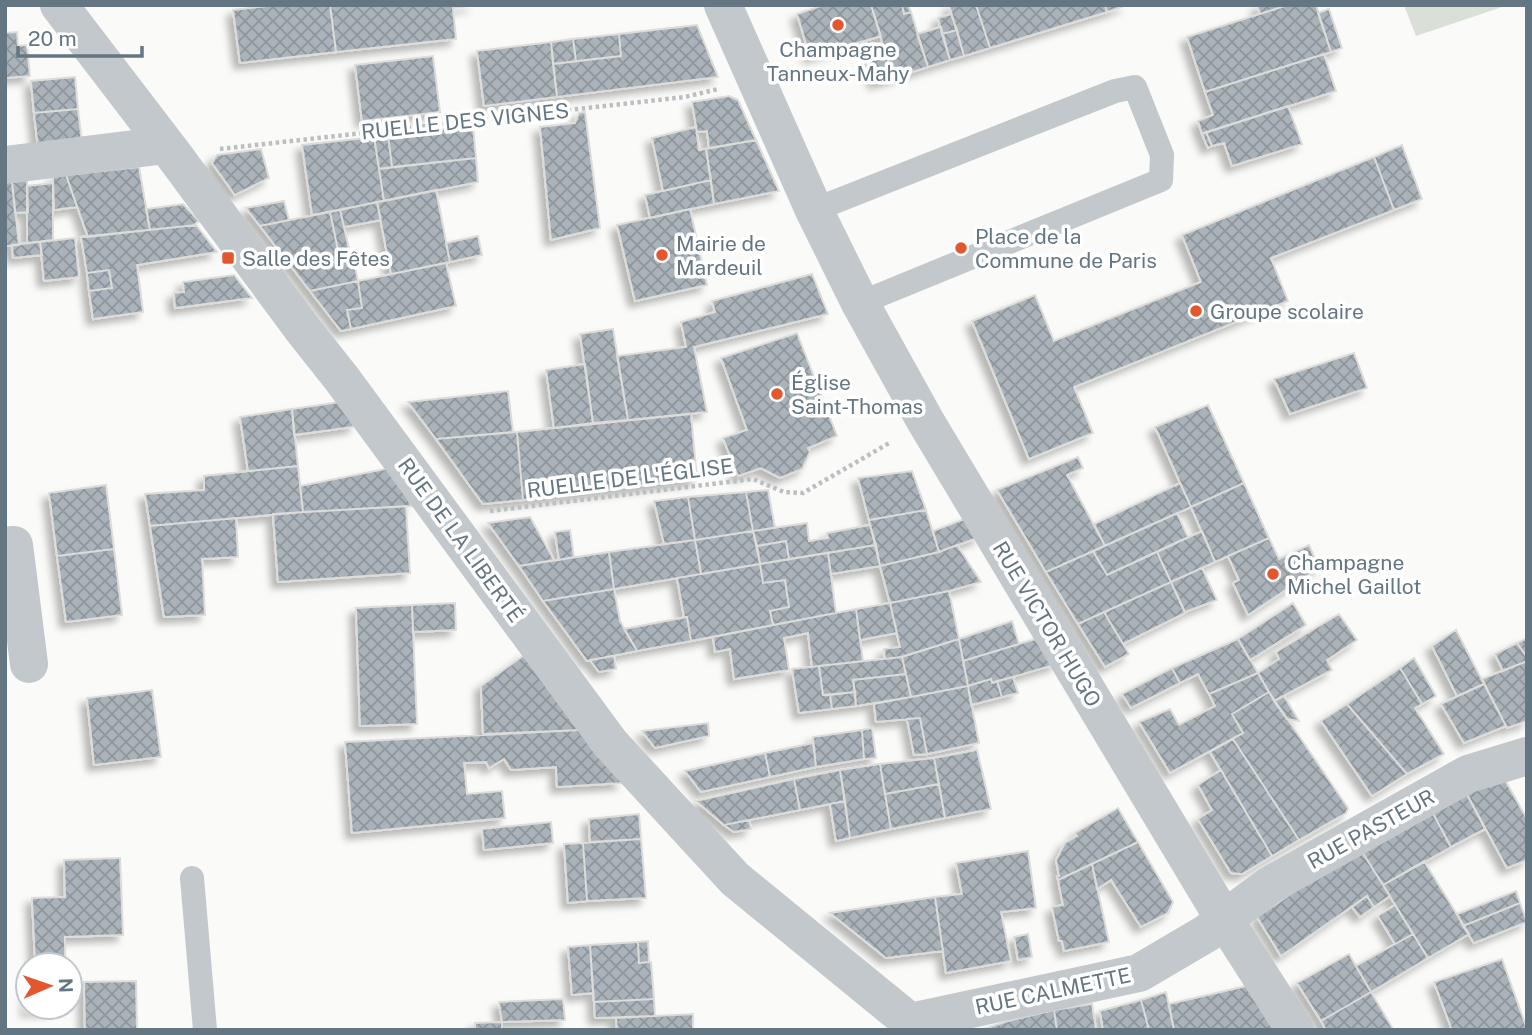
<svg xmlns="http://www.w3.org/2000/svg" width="1532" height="1035" font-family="'Public Sans',sans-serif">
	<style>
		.pitch { fill: #dadfd7 }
		.building { fill: url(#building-cross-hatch); stroke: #dcdcda; stroke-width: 2; filter: url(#shadow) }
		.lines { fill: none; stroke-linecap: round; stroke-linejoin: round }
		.path { stroke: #bbbfc2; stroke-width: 4.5; stroke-dasharray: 3.5 3.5; stroke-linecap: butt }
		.service { stroke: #c3c8cc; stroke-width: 24 }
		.minor { stroke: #c3c8cc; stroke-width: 38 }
		.tertiary { stroke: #c3c8cc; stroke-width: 38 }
		.poi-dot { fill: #e4572e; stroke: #fff; stroke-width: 2.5 }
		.labels { text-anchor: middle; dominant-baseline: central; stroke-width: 7; stroke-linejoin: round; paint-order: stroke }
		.poi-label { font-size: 21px; fill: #657683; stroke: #fff; text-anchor: start }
		.street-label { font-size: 21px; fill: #657683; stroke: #fff }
	</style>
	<defs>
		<pattern id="building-cross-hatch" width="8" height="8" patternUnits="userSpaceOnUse" patternTransform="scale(1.75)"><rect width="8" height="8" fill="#aab3b9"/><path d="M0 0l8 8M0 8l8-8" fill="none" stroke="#8e969c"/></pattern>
		<filter id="shadow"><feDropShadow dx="-6" dy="6" stdDeviation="3.5" flood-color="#0004"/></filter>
	</defs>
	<rect width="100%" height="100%" fill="#fafaf8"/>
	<path class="pitch" d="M1404 5H1508L1416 36Z"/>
	<path class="building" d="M276 5H330L336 52 240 63 233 10Z
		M330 5H475L453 8 456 39 336 52Z
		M824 5H871L881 36 810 57 797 14Z
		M871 5H902L904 14 911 12 928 67 893 78Z
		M902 5H908L911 12 904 14Z
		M949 5H976L990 48 964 56Z
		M976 5H1105L1107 12 990 48Z
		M1105 5H1127L1107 12Z
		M1257 5H1288L1260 14Z
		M1288 5H1316L1331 52 1205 92 1187 37Z
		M1329 9 1342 48 1331 52 1318 13Z
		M951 14 957 30 942 34 938 18Z
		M697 25 718 77 557 97 553 64 621 56 619 34Z
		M941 27 950 60 928 67 917 34Z
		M957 30 964 56 950 60 942 34Z
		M17 32 18 46 27 45 30 76 5 78V33Z
		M619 34 621 56 576 61 573 39Z
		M573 39 576 61 553 64 551 42Z
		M551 42 557 97 484 106 477 51Z
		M886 54 893 78 875 83 868 60Z
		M1324 54 1336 91 1202 134 1198 121 1213 115 1205 92Z
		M433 56 440 112 362 121 355 65Z
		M75 77 78 109 34 113 31 81Z
		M729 96 738 100 756 140 709 148 707 131 697 132 692 102Z
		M1288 106 1302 144 1232 166 1224 143 1212 146 1206 132Z
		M78 109 82 143 38 148 34 113Z
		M585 112 600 228 551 240 540 127 575 123 579 113Z
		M473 126 476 158 392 167 388 135Z
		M696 127 699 150 706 149 711 180 663 191 652 138Z
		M1206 132 1212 146 1208 148 1202 134Z
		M388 135 392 167 379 169 374 137Z
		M374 137 384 201 312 215 302 145Z
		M756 140 779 191 714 204 706 149Z
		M1402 145 1422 199 1394 210 1374 157Z
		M261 149 269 178 235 195 212 163 217 155Z
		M1374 157 1394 210 1271 258 1288 301 1074 387 1093 433 1029 459 972 321 1035 295 1054 341 1201 282 1182 235Z
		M476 158 478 182 384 201 379 169Z
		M139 167 150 230 88 237 66 175Z
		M66 175 77 207 54 210 53 177Z
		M27 180 28 212 15 213 12 182Z
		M711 180 714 204 650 218 645 195Z
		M5 182H12L19 245 5 246Z
		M53 183V240L27 243V186Z
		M436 190 450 262 391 274 377 202Z
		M284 201 289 220 260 226 246 208Z
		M377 202 381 220 344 227 340 210Z
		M183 204 199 221 195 224 196 225 150 230 146 209Z
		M690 209 707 285 635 301 617 225Z
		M340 210 350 253 339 255 330 212Z
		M330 212 339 255 352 253 358 281 310 291 260 226Z
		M196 225 217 252 137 265 143 312 93 319 89 291 112 288 109 270 87 273 81 237Z
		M478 236 482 255 450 262 446 243Z
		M75 238 79 277 44 281 40 242Z
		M40 242 42 255 13 258 12 245Z
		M446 263 456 306 351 329 347 310 362 308 358 281Z
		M109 270 112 288 89 291 87 273Z
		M812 274 828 314 694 347 707 412 628 420 617 356 686 347 681 322 715 312 712 301Z
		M234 275 252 298 175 308 174 293 184 292 183 282Z
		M358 281 362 308 347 310 351 329 341 331 310 291Z
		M613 329 628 420 593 423 580 334Z
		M797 333 837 436 808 448 810 452 802 469 780 478 761 468 738 476 723 438 747 430 721 358Z
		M1354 353 1367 388 1290 414 1274 379Z
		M585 364 593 423 554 428 546 370Z
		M508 391 513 432 436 439 408 402Z
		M340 402 356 424 352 427 294 435 292 409Z
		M1208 405 1244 483 1191 507 1155 427Z
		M292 409 298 466 248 471 240 417Z
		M691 414 697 479 523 500 517 432Z
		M517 432 523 500 483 504 436 439Z
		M1078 457 1083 468 1067 475 1105 546 1046 572 997 490Z
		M298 466 303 512 150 526 145 494 204 490V476Z
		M390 468 412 506 303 512 300 486Z
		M912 471 926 510 869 520 858 478Z
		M1180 483 1191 507 1105 546 1094 524Z
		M1244 483 1269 538 1215 562 1191 507Z
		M106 485 114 549 57 556 49 493Z
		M768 490 775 528 753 531 746 492Z
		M746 492 753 531 695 540 688 497Z
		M688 497 695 540 664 544 654 501Z
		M406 506 410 573 278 582 273 514Z
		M926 510 939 552 880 566 869 520Z
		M1177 513 1188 537 1107 575 1093 551Z
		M530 517 554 560 519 566 488 523Z
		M236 518 238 557 202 559 205 615 164 617 150 526Z
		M967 518 980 537 939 552 933 531Z
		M807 523 809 541 828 538 827 533 870 525 876 545 789 559 786 541 757 546 753 531Z
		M570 530 574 557 559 560 555 532Z
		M753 531 760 564 701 574 695 540Z
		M1202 531 1215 562 1171 582 1157 552Z
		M1269 538 1279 559 1309 545 1319 568 1248 615 1233 583 1239 580 1228 556Z
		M695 540 701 574 614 589 609 552Z
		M786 541 789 559 760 564 757 546Z
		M876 545 880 566 831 574 828 553Z
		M957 545 981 582 949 591 890 603 880 566 939 552Z
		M114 549 122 615 66 622 57 556Z
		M1093 551 1107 575 1157 552 1171 582 1078 624 1046 572Z
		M609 552 614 589 543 601 519 566Z
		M828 553 836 613 773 625 770 611 789 607 785 580 763 583 760 564Z
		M760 564 763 583 785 580 789 607 770 611 773 625 691 641 687 617H684L677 578Z
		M1202 568 1217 600 1185 612 1171 582Z
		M1171 582 1185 613 1123 644 1104 612Z
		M614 589 620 621 637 651 587 661 543 601Z
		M949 591 959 639 901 657 885 659 884 649 900 647 890 603Z
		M455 603 456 630 413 632 412 605Z
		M890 603 897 633 860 640 856 609Z
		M1293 603 1306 625 1250 660 1238 639Z
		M412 605 417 724 360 726 356 608Z
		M856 609 863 661 812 667 808 633 784 638 789 670 734 679 730 649 715 652 713 637Z
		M1104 612 1129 654 1105 667 1078 624Z
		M1339 614 1357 640 1327 660 1332 670 1274 701 1258 673 1279 659 1276 652Z
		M687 617 691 641 637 651 624 629Z
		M1012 621 1019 644 963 661 959 639Z
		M1456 630 1484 684 1457 696 1432 646Z
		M1042 637 1057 664 992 683 991 679 968 686 963 661Z
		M1527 638V657L1517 643Z
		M959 639 968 686 911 697 902 657Z
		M1238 639 1258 673 1209 694 1198 674 1180 683 1172 668Z
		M1517 643 1527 657V661L1503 671 1495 654Z
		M527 653 581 730 483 734 481 686Z
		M614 656 616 669 599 672 590 660Z
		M902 657 906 674 853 680 855 692 823 695 819 666Z
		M1414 658 1436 696 1422 704 1400 668Z
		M1527 661V721L1507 728 1482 679Z
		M819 666 823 695H830L832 709 799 713 792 669Z
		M1172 668 1180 683 1131 708 1122 694Z
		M1400 668 1422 704 1415 708 1444 754 1407 774 1347 704Z
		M1258 673 1269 692 1232 714 1243 733 1170 773 1139 722 1170 709 1179 725 1215 706 1209 694Z
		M906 674 911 697 856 706 853 680Z
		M1013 677 1018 693 1002 697 997 681Z
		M991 679 992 683 997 681 1002 697 971 705 968 686Z
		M1484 684 1506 726 1464 743 1441 704Z
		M968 686 979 743 927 754 920 718 876 722 874 704Z
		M152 690 161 757 94 765 87 698Z
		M855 692 856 706 832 709 830 695Z
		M1269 692 1348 808 1346 813 1299 840 1233 739 1243 733 1232 714Z
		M1284 696 1299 721 1287 719 1274 701Z
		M1347 704 1407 774 1372 796 1321 721Z
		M920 718 927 754 914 755 907 719Z
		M708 723 709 736 655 748 642 731Z
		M872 728 876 758 864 759 862 730Z
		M581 730 623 783 557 787 556 767 511 770 504 759 489 768 486 762 464 763 467 794 502 791 505 818 352 833 345 742Z
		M862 730 864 759 816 767 813 737Z
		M1233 739 1299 840 1272 856 1210 752Z
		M813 743 816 767 770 777 765 753Z
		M977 750 991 809 945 818 934 758Z
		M765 753 770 777 701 792 685 771Z
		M934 758 939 784 885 794 880 764Z
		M880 764 891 829 850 838 840 770Z
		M840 770 845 801 800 810 794 779Z
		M1221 770 1272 856 1242 874 1231 873 1198 819 1212 810 1198 785Z
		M1500 771 1527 819V860L1507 868 1464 789Z
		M794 779 800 810 724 825 696 801Z
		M939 784 945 818 891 829 885 794Z
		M1464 789 1485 829 1451 847 1429 806Z
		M845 801 850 838 836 841 830 804Z
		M1429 806 1451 847 1383 885 1359 847Z
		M1118 808 1138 842 1058 880 1057 876H1059L1056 860 1065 843 1077 836 1075 833Z
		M639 814 641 839 590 842 589 819Z
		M749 820 751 829 734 832 724 825Z
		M551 822 553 843 484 850 482 829Z
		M641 839 646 898 587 901 583 843Z
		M1138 842 1173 902 1168 913 1141 927 1111 880 1097 889 1092 864Z
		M583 843 587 901 568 903 564 844Z
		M1359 847 1390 896 1374 907 1367 896 1281 956 1257 917Z
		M1028 851 1036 908 1001 912 1011 961 946 973 935 897 962 894 956 863Z
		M120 858 123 935 65 937V961L35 962 32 898 65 897 64 860Z
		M1424 861 1469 934 1428 958 1383 885Z
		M1092 864 1109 942 1064 951 1062 941H1059L1052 907 1063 905 1058 880Z
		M1516 891 1520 903 1463 926 1457 914Z
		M1367 896 1374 907 1360 917 1352 907Z
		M935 897 943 951 886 958 830 913Z
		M1520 903 1527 922 1474 943 1463 926Z
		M1395 905 1413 934 1395 944 1378 916Z
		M1028 934 1032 957 1018 960 1014 937Z
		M1413 934 1428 958 1371 992 1356 966Z
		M648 941 649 962 639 963 638 942Z
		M638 942 639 963 651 962 654 999 594 1002 590 945Z
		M590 945 593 993 572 995 568 947Z
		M1349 954 1371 992 1321 1021 1297 983Z
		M1502 959 1527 1029 1452 1030 1434 982Z
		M136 981 137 1030H85L84 982Z
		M1251 985 1279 1030H1174L1169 1004Z
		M27 992 28 1007H50V1010H27Z
		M1166 992 1174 1030H1149L1141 1000Z
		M1371 992 1393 1029 1326 1030 1321 1021Z
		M563 999 565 1020 502 1022 499 1002Z
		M654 999 655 1016 595 1018 594 1002Z
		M1141 1000 1149 1030H1103L1100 1011Z
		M1092 1004 1096 1030H1057L1054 1010Z
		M1054 1010 1057 1030H981L1008 1021Z
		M693 1014V1030H617L616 1018Z
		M502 1022V1030H475V1023Z"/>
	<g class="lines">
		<path class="path" d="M220 149 685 97 718 89
			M490 511 753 479 784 492 803 493 891 442"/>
		<path class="service" d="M814 210 1115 91 1135 87 1162 155 1161 180 860 303
			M192 878 205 1030"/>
		<path class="minor" d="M59 5 173 154 304 331 342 379 610 743 735 879 910 1022 911 1030
			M5 165 166 145
			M5 546 14 545 29 664
			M910 1022 1139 973 1207 933 1224 919 1270 885 1468 774 1527 756"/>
		<path class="tertiary" d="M723 5 814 210 860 303 926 422 1224 919 1295 1030"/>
	</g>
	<g class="poi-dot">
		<circle cx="838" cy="25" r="7"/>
		<circle cx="961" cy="248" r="7"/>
		<circle cx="662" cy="255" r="7"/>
		<rect x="221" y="251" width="14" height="14" rx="3.5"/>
		<circle cx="1196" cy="311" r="7"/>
		<circle cx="777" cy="394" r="7"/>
		<circle cx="1273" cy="574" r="7"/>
	</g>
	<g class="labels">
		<g class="poi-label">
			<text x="838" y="49" text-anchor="middle">Champagne<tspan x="838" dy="24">Tanneux-Mahy</tspan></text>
			<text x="975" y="236">Place de la<tspan x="975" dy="24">Commune de Paris</tspan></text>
			<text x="676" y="243">Mairie de<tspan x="676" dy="24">Mardeuil</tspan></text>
			<text x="242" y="258">Salle des Fêtes</text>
			<text x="1210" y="311">Groupe scolaire</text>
			<text x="791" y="382">Église<tspan x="791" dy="24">Saint-Thomas</tspan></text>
			<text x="1287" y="562">Champagne<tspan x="1287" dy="24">Michel Gaillot</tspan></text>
		</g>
		<g class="street-label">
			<text transform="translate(465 121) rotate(-6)">RUELLE DES VIGNES</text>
			<text transform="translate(630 478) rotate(-7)">RUELLE DE L'ÉGLISE</text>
			<text transform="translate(461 540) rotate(54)">RUE DE LA LIBERTÉ</text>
			<text transform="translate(1047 624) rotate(59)">RUE VICTOR HUGO</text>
			<text transform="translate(1371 829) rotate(-29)">RUE PASTEUR</text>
			<text transform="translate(1053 991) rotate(-12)">RUE CALMETTE</text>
		</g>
	</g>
	<rect width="1532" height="1035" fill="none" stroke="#657683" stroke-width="14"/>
	<g transform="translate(49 986) rotate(88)"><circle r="33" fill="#ffffff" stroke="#c1c8cd" stroke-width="2"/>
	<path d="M0-5L12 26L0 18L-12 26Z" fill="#e4572e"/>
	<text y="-10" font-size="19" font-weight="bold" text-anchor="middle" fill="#657683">N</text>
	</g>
	<path d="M18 46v10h124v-10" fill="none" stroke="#657683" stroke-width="3.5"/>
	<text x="28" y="46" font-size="21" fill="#657683" stroke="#ffffff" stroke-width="5" paint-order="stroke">20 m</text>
</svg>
